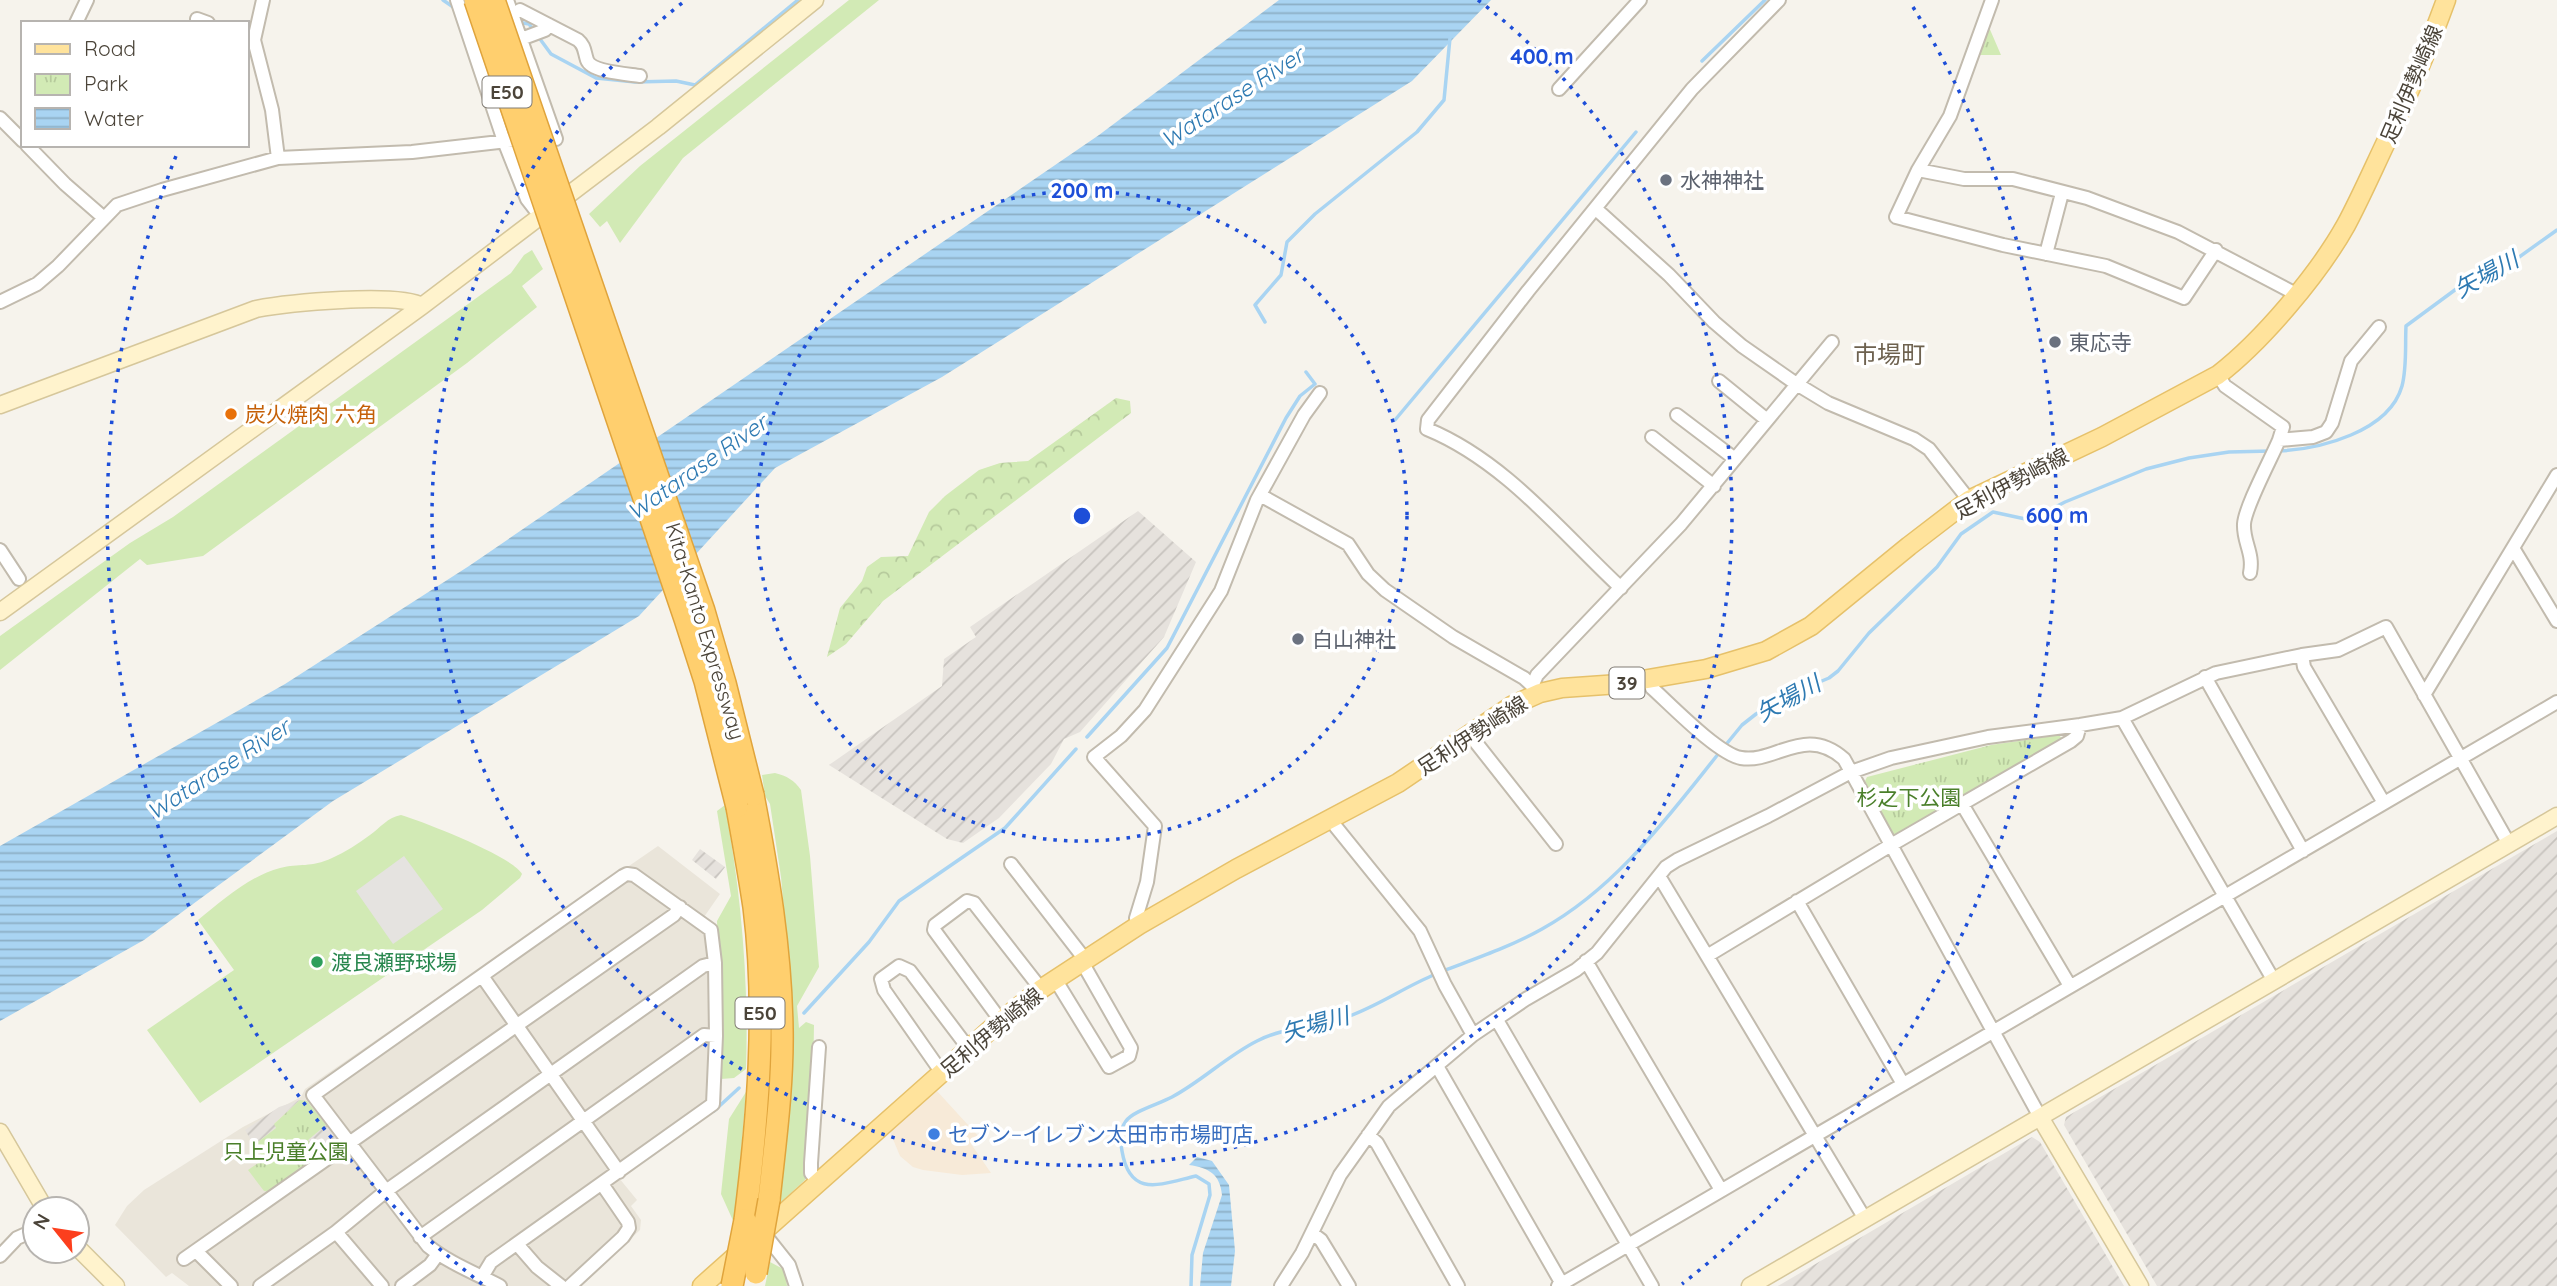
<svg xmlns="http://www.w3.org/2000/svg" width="2557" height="1286" font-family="Quicksand,'Noto Sans JP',sans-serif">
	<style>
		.residential { fill: #eae5da }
		.commercial { fill: #f7ead8 }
		.industrial { fill: url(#industrial-furrows) }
		.grass { fill: #d2eab5 }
		.forest { fill: url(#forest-crowns) }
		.park { fill: url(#park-tufts) }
		.parking { fill: #e5e3e0 }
		.water { fill: url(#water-rules) }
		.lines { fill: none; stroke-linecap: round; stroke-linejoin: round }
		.stream { stroke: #a9d4f2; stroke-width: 3.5 }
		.street-casing { stroke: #c2bbae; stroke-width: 16 }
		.secondary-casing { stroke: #d6c79b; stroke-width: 19 }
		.primary-casing { stroke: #e6c16a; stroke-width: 21 }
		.highway-casing { stroke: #e0a43c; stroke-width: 24 }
		.street { stroke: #fff; stroke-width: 12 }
		.secondary { stroke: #fff3cd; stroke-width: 16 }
		.primary { stroke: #ffe39c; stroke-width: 18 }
		.highway { stroke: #ffcf6e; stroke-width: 21 }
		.highway-bridge-casing { stroke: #e0a43c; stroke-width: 24; stroke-linecap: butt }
		.highway-bridge { stroke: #ffcf6e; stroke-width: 21 }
		.ring { fill: none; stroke: #1d4ed8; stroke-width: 3.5; stroke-dasharray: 3.5 7 }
		.worship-dot { fill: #6b7280; stroke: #fff; stroke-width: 2.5 }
		.food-dot { fill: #e8710a; stroke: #fff; stroke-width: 2.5 }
		.leisure-dot { fill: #2e9e5b; stroke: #fff; stroke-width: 2.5 }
		.shop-dot { fill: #3f7fe0; stroke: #fff; stroke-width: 2.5 }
		.labels { text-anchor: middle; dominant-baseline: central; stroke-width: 7; stroke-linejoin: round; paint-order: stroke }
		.shield { fill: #fff; stroke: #817c74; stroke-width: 2 }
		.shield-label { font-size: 19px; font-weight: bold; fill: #4b4439 }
		.street-label { font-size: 21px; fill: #4b4439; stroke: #fff }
		.worship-label { font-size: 21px; fill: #5b616d; stroke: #fff; text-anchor: start }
		.food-label { font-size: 21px; fill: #c56008; stroke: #fff; text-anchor: start }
		.park-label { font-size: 21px; fill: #4a7f2a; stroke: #fff }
		.leisure-label { font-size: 21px; fill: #27864d; stroke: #fff; text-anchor: start }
		.shop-label { font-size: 21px; fill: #366cbe; stroke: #fff; text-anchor: start }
		.water-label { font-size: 23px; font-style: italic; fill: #2e7ab2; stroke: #fff }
		.quarter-label { font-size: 24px; fill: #6e6250; stroke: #fff }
		.centre { fill: #1d4ed8; stroke: #fff; stroke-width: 3.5 }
		.ring-label { font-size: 21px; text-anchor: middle; font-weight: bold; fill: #1d4ed8; stroke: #fff; stroke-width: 7; stroke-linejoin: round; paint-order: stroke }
	</style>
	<defs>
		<pattern id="industrial-furrows" width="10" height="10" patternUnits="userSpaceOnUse" patternTransform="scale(1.75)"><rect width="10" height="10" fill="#e6e2dd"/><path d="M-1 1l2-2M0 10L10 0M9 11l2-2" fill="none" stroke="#c7c3be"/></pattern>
		<pattern id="forest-crowns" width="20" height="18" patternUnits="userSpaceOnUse" patternTransform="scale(1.75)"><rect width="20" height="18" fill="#d2eab5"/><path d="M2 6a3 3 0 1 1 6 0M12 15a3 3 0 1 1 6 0" fill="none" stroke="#b6ca9c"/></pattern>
		<pattern id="park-tufts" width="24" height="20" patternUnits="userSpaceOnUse" patternTransform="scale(1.75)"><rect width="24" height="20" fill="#d2eab5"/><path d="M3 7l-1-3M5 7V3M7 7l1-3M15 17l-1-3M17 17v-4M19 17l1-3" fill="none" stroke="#b6ca9c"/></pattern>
		<pattern id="water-rules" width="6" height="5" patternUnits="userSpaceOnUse" patternTransform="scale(1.75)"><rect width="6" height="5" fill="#a9d4f2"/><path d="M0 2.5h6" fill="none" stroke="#8caec5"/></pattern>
	</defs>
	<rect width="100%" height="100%" fill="#f6f3ec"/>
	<path class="residential" d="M658 846 720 894 704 917 717 925 722 1099 719 1106 619 1178 637 1200 631 1206 641 1220 640 1230 581 1286H189L172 1273 166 1277 115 1225 127 1206 144 1190 243 1127 301 1097 305 1089Z"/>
	<path class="commercial" d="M936 1090 979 1137 971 1144 991 1173 962 1175 923 1170 913 1167 900 1156 890 1132Z"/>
	<path class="industrial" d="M1138 511 1196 562 1164 637 1080 732 1064 739 1051 764 999 818 963 843 947 839 829 765 942 686 944 659 976 637 970 627Z
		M2557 831V1286H2157L2064 1125 2066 1117Z
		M700 849 725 867 716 879 692 860Z
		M300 1100 274 1123 277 1127 254 1145 245 1130 279 1107Z
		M326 1125 336 1139 335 1146 320 1157 308 1140Z
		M2032 1137 2040 1142 2124 1286H1778Z"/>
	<path class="grass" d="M849 0H879L683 158 620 243 607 221 600 227 589 214 640 166Z
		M532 250 543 269 522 286 537 307 467 363 203 556 147 565 140 559 0 670V636L130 543 173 517 511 273 524 255Z
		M775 773C787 776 794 780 801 790L810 856 819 967 797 1006 799 1028 806 1022 814 1025 813 1083 805 1180 780 1203 789 1110 792 1049 789 967 781 877 770 804 765 796 762 775Z
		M725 805C741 892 749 981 746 1069L734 1078 721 1079 717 921 731 896 717 811Z
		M401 815C424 822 512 856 522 874L520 878 482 910 200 1103 147 1030 234 970 198 920C222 901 249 876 280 868 299 863 311 868 332 858 345 852 358 844 370 835 380 828 388 817 401 815Z
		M746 1092 735 1225 721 1194 729 1119Z
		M770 1262 785 1270 787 1286H765Z"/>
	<path class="forest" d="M1116 398 1130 401 1131 413 883 601 846 644 827 657 840 608 862 581 867 567 881 557 908 556 929 512 945 496 979 470 1000 463 1028 461Z"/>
	<path class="park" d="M1985 18 2001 55H1971Z
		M2059 735 2063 740 1899 835 1893 834 1865 781 1867 777 1991 745Z
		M300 1100 307 1101 326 1125 308 1140 320 1157 271 1192 264 1191 248 1170 264 1159 254 1145 276 1128 274 1124Z"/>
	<path class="parking" d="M404 856 443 909 393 944 356 891Z"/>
	<path class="water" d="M1279 0H1491L1412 81 942 377 775 468 639 616 333 801 144 940 0 1021V846L285 684 469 566 1099 135Z
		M1197 1157 1212 1161 1229 1185 1235 1251 1231 1286H1200L1203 1253 1222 1195C1220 1174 1209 1168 1189 1165Z"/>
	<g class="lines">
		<path class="stream" d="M443 0 456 9
			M518 22 529 24 551 54 596 78 635 82 676 81 695 85 798 0
			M1702 61 1765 0
			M1265 322 1255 305 1281 275 1287 242 1315 214 1417 132 1444 100 1450 38
			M1395 420 1636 132
			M2279 451C2320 449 2389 432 2402 386 2407 367 2405 346 2406 326L2463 284 2501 270 2557 230
			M1087 737 1167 648 1286 418 1300 396 1315 384 1306 372
			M1724 747 1742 725 1756 714 1786 696 1829 678 1838 671 1869 633 1937 567 1961 534 1993 512 2030 520 2065 502 2146 469 2189 458 2229 452 2271 451
			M1443 971C1477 958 1510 947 1542 929 1616 888 1667 818 1719 753
			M804 1013 869 942 899 901 1005 828 1076 749
			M714 1111 739 1088
			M1191 1286 1192 1255 1210 1195 1209 1184 1196 1176C1161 1184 1130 1199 1122 1151 1120 1140 1119 1131 1126 1121 1133 1111 1159 1104 1172 1097 1202 1081 1227 1056 1257 1041 1284 1027 1316 1027 1344 1018 1377 1007 1404 987 1436 974"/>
		<g class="street-casing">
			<path id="street" d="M263 0 254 40 272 110 278 158
				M457 0 504 141 527 199 541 217
				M1992 0 1950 116 1918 170 1896 217 2003 245 2106 266 2184 298 2216 250
				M520 10 578 40C585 46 584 51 587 60 591 72 627 74 640 76
				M197 19 208 23
				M76 23 87 0
				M521 39 545 30 549 25
				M1559 89 1640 0
				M0 118 23 141
				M27 145 65 184 104 218
				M1918 170 1964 179H2013L2087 198 2178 232 2296 294
				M1596 209 1669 275 1714 322 1742 346 1795 383 1828 403 1914 439 1929 449 1969 500
				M2046 254 2062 193
				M0 302 37 284 58 266 117 205 162 190 278 158 412 152 534 138 556 139 507 0
				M2218 375 2225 386 2283 427 2279 440C2271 459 2245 507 2244 524 2243 542 2254 553 2250 573
				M1719 381 1767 420
				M1677 415 1735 459
				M1652 437 1714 486
				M2279 440 2313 437 2326 432 2332 423 2351 361 2379 327
				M1260 495 1348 544 1368 574 1385 590 1453 637 1524 678 1537 690
				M2513 548 2557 621
				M0 550 19 579
				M1621 588C1561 532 1505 461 1427 429L1428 420 1528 291 1692 89 1779 0
				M2302 655 2304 667 2384 803
				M2205 677 2303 851
				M1649 679 1652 688C1671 705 1718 754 1741 758 1775 764 1805 724 1844 759L2040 1117
				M1533 684 1537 675 1681 524 1832 342
				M2424 695 2557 475
				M2122 718 2274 981
				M1470 735 1556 844
				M1962 804 2070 986
				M1332 819 1336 827 1420 931 1445 985 1473 1035
				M1011 864 1080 953 1086 969 1131 1048 1129 1056 1109 1067 1055 979
				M1659 876 1865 1219
				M1797 901 1903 1084
				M1139 925 1136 918 1147 882 1155 826 1094 757 1121 736 1145 710 1221 591 1257 500 1304 415 1320 393
				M1707 956 1891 845 2071 741 2077 736 2080 725
				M1586 961 1721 1190
				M482 976 619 1172
				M1497 1020 1652 1286
				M1001 1021 934 930 935 925 967 901 974 903 1041 989
				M1437 1066 1562 1284
				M942 1073 884 990 881 979 899 966 910 971 969 1049
				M1368 1135 1377 1143 1458 1286
				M818 1182 811 1173V1163L819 1047
				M762 1231 789 1265 796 1286
				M336 1232 382 1286
				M1313 1234 1321 1240 1349 1286
				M420 1237 704 1035 716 1036
				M517 1244 537 1267 561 1286
				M196 1251 231 1286
				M0 1256 17 1238 35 1230
				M184 1259 674 915 680 907
				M482 1277 491 1262 713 1104 716 1036 715 963 711 930 634 875 627 874 623 876 313 1095 428 1246C449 1263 475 1273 500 1286
				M260 1286 336 1232 386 1191 703 966 715 963
				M402 1286 430 1265 438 1254
				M570 1286 623 1237 629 1228 628 1222 602 1184
				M1281 1286 1302 1253 1340 1175 1389 1106 1473 1035 1526 999 1576 970 1597 953 1666 867 1677 860 1768 816 1851 772 1891 758 1988 737 2080 725 2122 718 2216 673 2302 655 2338 650 2386 627 2509 844
				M1558 1286 2557 702"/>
		</g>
		<g class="secondary-casing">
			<path id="secondary" d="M0 405 256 309C287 303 398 292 422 306
				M0 612 422 306 658 127 815 0
				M2040 1117 2140 1286
				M0 1132 45 1209
				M77 1247 116 1286
				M1750 1286 2557 816"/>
		</g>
		<g class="primary-casing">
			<path id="primary" d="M702 1286 991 1029 1041 989 1139 925 1236 869 1398 783 1513 705 1540 693 1562 688 1619 684 1706 669 1766 651 1811 626 1909 546 1969 500 2102 437 2218 375C2262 341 2318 275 2346 225 2361 197 2374 167 2388 138 2409 93 2429 47 2446 0"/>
		</g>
		<g class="highway-casing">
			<path id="highway" d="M753 795C768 873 781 950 782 1029 783 1086 775 1143 769 1200
				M737 807C743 840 749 873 754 907 767 1011 758 1117 745 1220"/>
		</g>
		<use href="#street" class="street"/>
		<use href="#secondary" class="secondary"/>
		<use href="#primary" class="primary"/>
		<use href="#highway" class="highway"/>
		<g class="highway-bridge-casing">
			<path id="highway-bridge" d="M475 0 685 619 705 681 737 807
				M494 0 704 611 725 683 753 795
				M756 1273 769 1200
				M732 1286 745 1220"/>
		</g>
		<use href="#highway-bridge" class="highway-bridge"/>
	</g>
	<g class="ring">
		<circle cx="1082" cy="516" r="325"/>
		<path d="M1478 0A650 650 0 1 1 686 0"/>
		<path d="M482 1284A975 975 0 0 1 178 151M1913 7A975 975 0 0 1 1682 1284"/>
	</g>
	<g class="worship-dot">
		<circle cx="1666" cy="180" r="7"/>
		<circle cx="2055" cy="342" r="7"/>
		<circle cx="1298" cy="639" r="7"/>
	</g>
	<circle class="food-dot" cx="231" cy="414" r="7"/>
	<circle class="leisure-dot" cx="317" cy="962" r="7"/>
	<circle class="shop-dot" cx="934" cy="1134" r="7"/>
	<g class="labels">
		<g class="shield">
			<rect x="482.5" y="76.5" width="49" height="31" rx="5"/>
			<rect x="1609.5" y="667.5" width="35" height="31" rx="5"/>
			<rect x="735.5" y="997.5" width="49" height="31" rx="5"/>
		</g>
		<g class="shield-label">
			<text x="507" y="92">E50</text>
			<text x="1627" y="683">39</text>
			<text x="760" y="1013">E50</text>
		</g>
		<g class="street-label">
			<text transform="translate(2411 84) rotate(-67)">足利伊勢崎線</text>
			<text transform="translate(2011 483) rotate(-28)">足利伊勢崎線</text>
			<text transform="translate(706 631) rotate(73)">Kita-Kanto Expressway</text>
			<text transform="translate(1472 735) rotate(-33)">足利伊勢崎線</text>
			<text transform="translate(991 1032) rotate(-40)">足利伊勢崎線</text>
		</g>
		<g class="worship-label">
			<text x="1680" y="180">水神神社</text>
			<text x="2069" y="342">東応寺</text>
			<text x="1312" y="639">白山神社</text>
		</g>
		<g class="food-label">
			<text x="245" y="414">炭火焼肉 六角</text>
		</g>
		<g class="park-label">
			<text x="1909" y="797">杉之下公園</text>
			<text x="286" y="1151">只上児童公園</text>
		</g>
		<g class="leisure-label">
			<text x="331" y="962">渡良瀬野球場</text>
		</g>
		<g class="shop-label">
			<text x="948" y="1134">セブン−イレブン太田市市場町店</text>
		</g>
		<g class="water-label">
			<text transform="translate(1232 97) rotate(-33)">Watarase River</text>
			<text transform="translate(2486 274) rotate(-29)">矢場川</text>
			<text transform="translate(697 467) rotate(-35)">Watarase River</text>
			<text transform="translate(1788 698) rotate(-29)">矢場川</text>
			<text transform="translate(218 769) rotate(-33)">Watarase River</text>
			<text transform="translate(1315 1024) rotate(-16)">矢場川</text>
		</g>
		<g class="quarter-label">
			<text x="1889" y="354">市場町</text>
		</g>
	</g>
	<circle cx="1082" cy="516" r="10" class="centre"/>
	<g class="ring-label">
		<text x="1542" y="64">400 m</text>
		<text x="1082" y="198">200 m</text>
		<text x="2057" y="523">600 m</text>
	</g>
	<rect x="21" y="21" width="228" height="126" fill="#ffffff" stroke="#b7b4b0" stroke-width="2"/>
	<rect x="35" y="44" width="35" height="10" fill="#ffe39c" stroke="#b7b4b0" stroke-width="2"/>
	<text x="84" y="56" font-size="21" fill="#4b4439">Road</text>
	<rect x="35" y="74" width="35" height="21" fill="url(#park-tufts)" stroke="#b7b4b0" stroke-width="2"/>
	<text x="84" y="91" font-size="21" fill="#4b4439">Park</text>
	<rect x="35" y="108" width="35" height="21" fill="url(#water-rules)" stroke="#b7b4b0" stroke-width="2"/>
	<text x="84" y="126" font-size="21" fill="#4b4439">Water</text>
	<g transform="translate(56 1230) rotate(300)"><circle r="33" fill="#ffffff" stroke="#b7b4b0" stroke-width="2"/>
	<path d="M0-5L12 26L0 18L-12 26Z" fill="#fc3f1d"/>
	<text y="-10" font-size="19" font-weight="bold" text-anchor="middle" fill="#4b4439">N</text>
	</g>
</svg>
